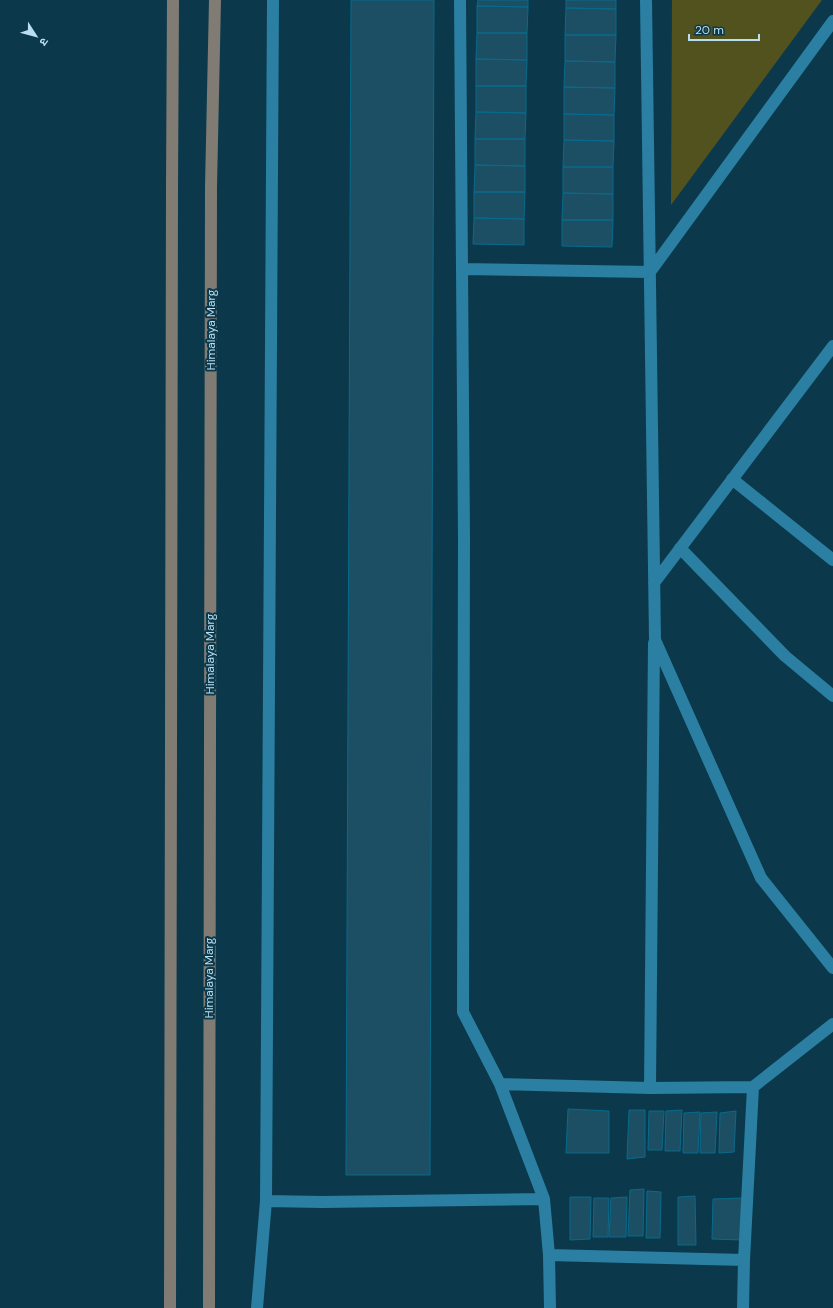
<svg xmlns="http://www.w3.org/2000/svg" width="833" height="1308" font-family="'DM Sans','Noto Sans Devanagari',sans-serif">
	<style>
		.green { fill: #52521f }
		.building { fill: #1d4f64; stroke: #096a8c }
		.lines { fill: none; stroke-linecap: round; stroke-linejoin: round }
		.minor { stroke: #2a7fa2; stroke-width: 12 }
		.major { stroke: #807c74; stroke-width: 12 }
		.labels { text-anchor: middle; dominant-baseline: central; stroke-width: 4; stroke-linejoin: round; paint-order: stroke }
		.street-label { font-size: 12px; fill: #b8def0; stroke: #0b394b }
	</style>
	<rect width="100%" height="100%" fill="#0b394b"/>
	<path class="green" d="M672 0H822L671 205Z"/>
	<path class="building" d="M351 0H434L430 1175H346Z
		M478 0H528V7L477 6Z
		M566 0H616V9L566 8Z
		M477 6 528 7 527 33H477Z
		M566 8 616 9V35H565Z
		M477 33H527V60L476 59Z
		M565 35H616L615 62 565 61Z
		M476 59 527 60 526 86H476Z
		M565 61 615 62V88L564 87Z
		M476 86H526V113L476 112Z
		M564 87 615 88 614 115 564 114Z
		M476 112 526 113 525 139H475Z
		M564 114 614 115V141L564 140Z
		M475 139H525V166L475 165Z
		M564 140 614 141 613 167H563Z
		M475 165 525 166V192H474Z
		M563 167H613V194L563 193Z
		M474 192H525L524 219 474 218Z
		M563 193 613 194V220H562Z
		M474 218 524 219V245L473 244Z
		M562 220H613L612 247 562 246Z
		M568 1109 609 1111V1153H566Z
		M629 1110H645V1157L627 1159Z
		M682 1110 680 1151H665L666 1111Z
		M649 1111H664L662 1150H648Z
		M736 1111 734 1152 719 1153 720 1113Z
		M700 1112 698 1153H683L684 1113Z
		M717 1112 715 1153H700L701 1113Z
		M644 1189 643 1236H628L630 1190Z
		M647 1191 661 1192 660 1238H646Z
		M695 1196 696 1245H678V1197Z
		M570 1197H591L590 1239 570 1240Z
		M627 1197 626 1237H609L611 1198Z
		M594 1198H609L608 1237H593Z
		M743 1198 742 1240 712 1239 713 1199Z"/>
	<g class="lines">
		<path class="minor" d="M460 0 464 538 463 1012 500 1084 544 1199 549 1255 550 1308
			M646 0 655 640 761 878 833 968
			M462 269 650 272 833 21
			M732 479 833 560
			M680 548 785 656 833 696
			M654 583 833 346
			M500 1084 650 1088 753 1087 833 1024
			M650 1088 654 643
			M266 1201 322 1202 544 1199
			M549 1255 744 1260
			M257 1308 266 1201 273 0
			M743 1308 744 1260 753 1087"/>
		<path class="major" d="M170 1308 172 189 173 0
			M209 1308 211 187 215 0"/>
	</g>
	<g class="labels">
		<g class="street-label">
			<text transform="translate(211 330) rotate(-90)">Himalaya Marg</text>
			<text transform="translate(210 654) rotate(-90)">Himalaya Marg</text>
			<text transform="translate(209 978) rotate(-90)">Himalaya Marg</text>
		</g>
	</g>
	<g transform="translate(36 36) rotate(126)" stroke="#0b394b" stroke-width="3" paint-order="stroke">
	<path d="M0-3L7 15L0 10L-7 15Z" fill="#b8def0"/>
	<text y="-6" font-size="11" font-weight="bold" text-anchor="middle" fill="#b8def0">उ</text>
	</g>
	<path d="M689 34v6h70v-6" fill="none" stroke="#b8def0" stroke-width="2"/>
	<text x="695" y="34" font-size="12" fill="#b8def0" stroke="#0b394b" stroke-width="3" paint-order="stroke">20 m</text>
</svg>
